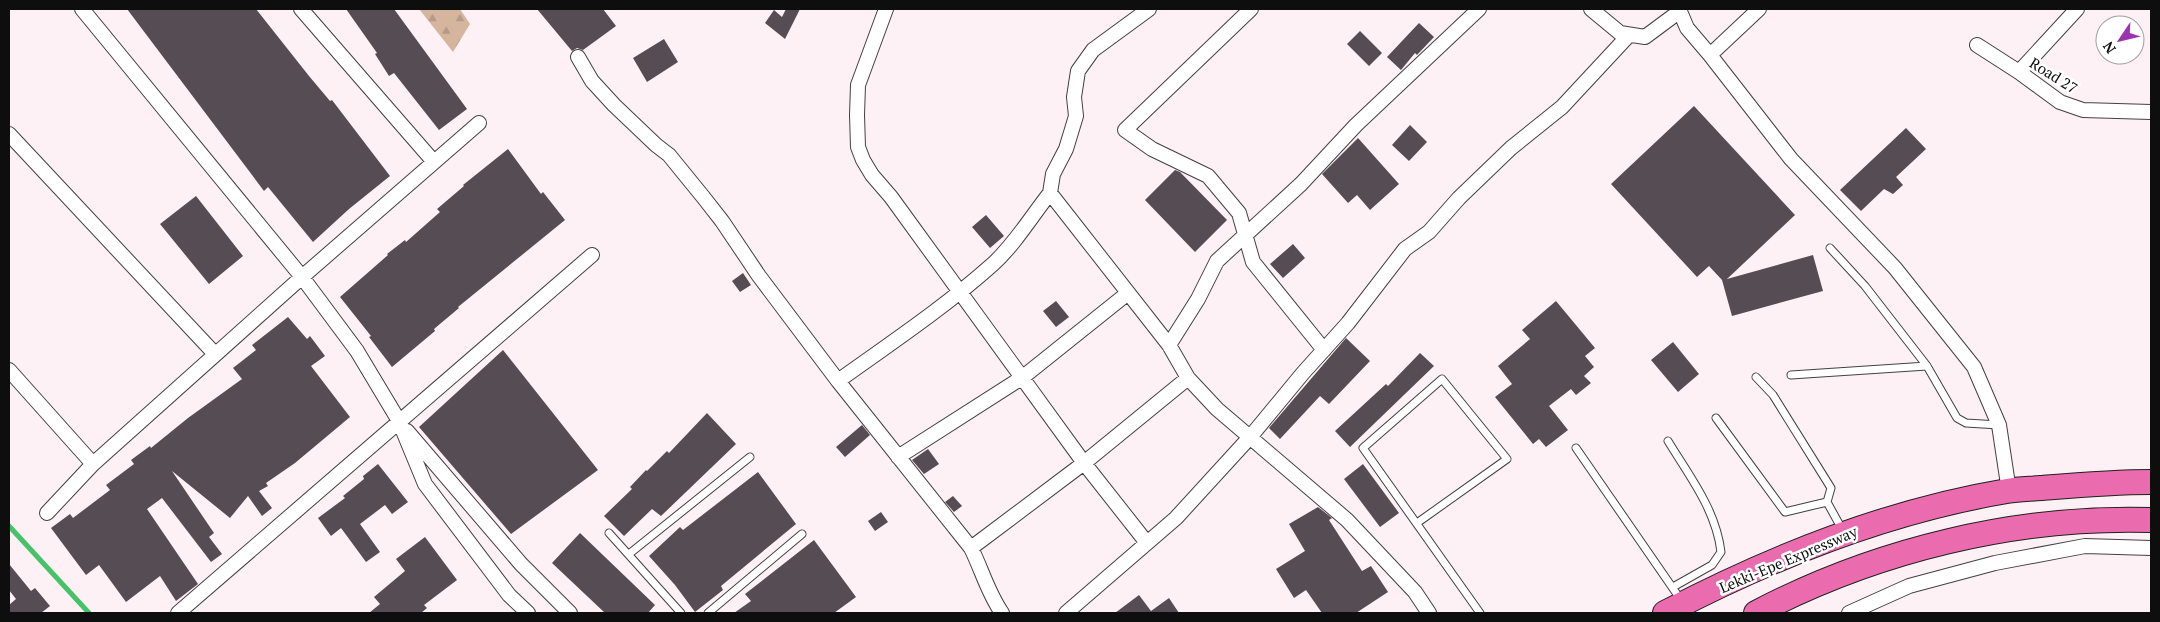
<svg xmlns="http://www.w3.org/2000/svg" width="2160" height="622" font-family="'PT Serif',serif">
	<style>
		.forest { fill: url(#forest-firs) }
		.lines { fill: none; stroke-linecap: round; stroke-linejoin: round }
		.stream { stroke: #47c269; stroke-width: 5 }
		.building { fill: #564c53 }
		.service-casing { stroke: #414141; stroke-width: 9 }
		.minor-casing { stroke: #414141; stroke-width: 16 }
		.trunk-casing { stroke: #1f1f1f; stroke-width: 26 }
		.service { stroke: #fff; stroke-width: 7 }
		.minor { stroke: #fff; stroke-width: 14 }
		.trunk { stroke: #ea6cae; stroke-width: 24 }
		.labels { text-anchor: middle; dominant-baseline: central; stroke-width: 5; stroke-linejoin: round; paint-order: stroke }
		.street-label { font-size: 15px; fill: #0e0e0e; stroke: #fff }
	</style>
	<defs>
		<pattern id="forest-firs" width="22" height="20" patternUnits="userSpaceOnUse" patternTransform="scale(1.25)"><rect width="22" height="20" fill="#d5b59e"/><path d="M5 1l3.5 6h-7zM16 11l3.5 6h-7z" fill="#b69a87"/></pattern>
	</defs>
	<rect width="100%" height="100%" fill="#fef1f5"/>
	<path class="forest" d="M419 9H460L470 24 453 52Z"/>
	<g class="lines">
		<path class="stream" d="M9 526 89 613"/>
	</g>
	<path class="building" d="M127 9H256L309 76 330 101 332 100 390 176 349 209 313 242 268 187 264 191Z
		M346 9H394L467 109 439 130 394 73 389 76 375 54 377 53Z
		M537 9H603L616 26 583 50 577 48 572 51Z
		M786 9H800L785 39 765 23 774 10 782 17Z
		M1419 23 1434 37 1417 55 1415 53 1401 70 1387 57Z
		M1360 31 1382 53 1369 66 1347 44Z
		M664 39 678 62 647 82 633 58Z
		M1694 106 1795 215 1727 279 1813 255 1823 291 1732 316 1722 280 1709 266 1697 277 1611 184Z
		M1410 125 1427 142 1409 161 1392 145Z
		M1906 128 1926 149 1896 177 1903 185 1893 194 1884 189 1861 211 1840 190Z
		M1358 138 1399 184 1370 210 1357 195 1348 203 1322 174Z
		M508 149 541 194 543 192 565 220 458 307 459 308 434 329 435 331 392 367 369 337 371 336 340 297 388 255 387 254 405 240 406 242 440 212 437 209 464 186 463 185Z
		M1175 170 1180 172 1227 220 1195 252 1145 200Z
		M196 196 243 256 209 284 160 224Z
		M986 215 1004 236 990 248 972 227Z
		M1293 244 1305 258 1283 278 1270 264Z
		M743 273 751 285 740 292 732 281Z
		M1056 301 1069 317 1056 327 1043 311Z
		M1556 301 1595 348 1585 356 1594 367 1584 376 1591 383 1576 395 1571 389 1549 406 1568 430 1546 447 1539 439 1533 444 1495 397 1512 384 1498 366 1530 339 1522 330Z
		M288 317 307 339 310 336 325 356 311 366 350 417 295 463 266 483 268 486 259 491 272 508 262 516 248 496 230 518 172 471 214 533 209 537 222 554 211 562 162 498 147 509 198 584 176 601 160 576 126 602 99 565 86 575 51 528 70 514 73 518 110 490 106 485 134 464 131 460 150 446 151 448 188 418 242 379 233 368 256 350 252 345Z
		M1346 338 1370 361 1329 404 1320 396 1280 439 1269 428Z
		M1673 342 1699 374 1678 392 1651 360Z
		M503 350 598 470 511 534 419 427Z
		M1420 353 1434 366 1350 447 1335 431 1386 384 1388 386Z
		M707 413 736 444 661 516 652 509 624 536 604 516 632 489 630 487 646 470 647 471 667 451 669 453Z
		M862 425 870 435 845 457 836 447Z
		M928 449 939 464 924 474 912 460Z
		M378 464 408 502 392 514 385 505 360 524 380 552 366 562 341 528 331 536 318 518 345 498 343 496 364 479 363 476Z
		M1363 464 1399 513 1380 527 1344 479Z
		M758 472 796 524 721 586 723 590 695 612 675 585 649 556 680 527 683 530Z
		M953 496 962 506 954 512 945 502Z
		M1318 507 1332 518 1329 520 1362 571 1371 566 1388 592 1356 613H1322L1306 590 1294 598 1276 569 1305 551 1289 524Z
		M881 512 888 522 875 531 868 521Z
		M580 533 655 605 648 613H605L552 563Z
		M425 537 457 580 424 605 427 608 421 613H369L380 604 374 597 405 571 396 559Z
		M814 540 856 597 834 613H734L751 601 745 594Z
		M9 564 31 591 35 588 50 606 41 613H9V605L16 599 9 590Z
		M1139 595 1151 611 1169 598 1179 613H1115Z"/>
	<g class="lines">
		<g class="service-casing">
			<path id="service" d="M1830 248 1865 286 1927 366 1957 418 1966 423 1999 425
				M1791 375 1927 366
				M1756 377 1773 395 1831 488 1827 502
				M1716 418 1785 512 1827 502 1843 531
				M1668 441C1690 477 1716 510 1721 552L1712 565 1673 587
				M1576 448 1681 600
				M1417 523 1507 459 1442 379 1363 448 1480 613
				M609 533 681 613
				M629 554 750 457
				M708 613 802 534"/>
		</g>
		<g class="minor-casing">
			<path id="minor" d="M82 9 302 277 357 351 399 421 425 484 509 595 528 613
				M301 9 434 162
				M886 9 858 85 857 115 858 147 863 160 872 175 891 197 1084 463 1147 543
				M1149 9 1093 50 1078 71 1074 97 1076 116 1066 149 1053 174 1050 193 1169 345 1188 378 1217 409 1347 520 1415 592 1429 613
				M1251 9 1125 130 1152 149 1208 176 1239 213 1253 262 1324 350
				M1591 9 1620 33 1645 37 1680 11
				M1679 9 1687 28 1710 55
				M1759 9 1710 55 1791 159 1895 268 1974 367 1999 425 2009 491
				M1977 45 2019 72 2060 102 2083 110 2151 112
				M578 57 592 81 614 105 656 145 669 155 704 198 722 221 759 276 838 381 971 548C982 570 988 593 1002 613
				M2019 72 2077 9
				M9 134 215 354
				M1169 345 1198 299 1217 261 1301 184 1356 125 1479 9
				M9 370 93 464
				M838 381C891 343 945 307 993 264 1015 244 1031 217 1050 193
				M407 431 521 564 570 613
				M898 457 1023 377 1128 293
				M47 513 93 464 302 277 479 123
				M971 548 1084 463 1188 378
				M178 613 592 255
				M1066 613 1176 518 1251 436 1303 373 1348 323 1405 249 1429 232 1459 198 1511 148 1562 107 1629 35
				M1849 613 1909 586 1995 563 2085 546 2151 548"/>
		</g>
		<g class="trunk-casing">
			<path id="trunk" d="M1665 613C1772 557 1887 511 2007 491 2018 489 2030 489 2041 488 2078 485 2114 482 2151 482
				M1756 613C1876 550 2016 516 2151 520"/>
		</g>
		<use href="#service" class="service"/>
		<use href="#minor" class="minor"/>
		<use href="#trunk" class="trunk"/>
	</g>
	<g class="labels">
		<g class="street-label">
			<text transform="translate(2054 75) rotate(32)">Road 27</text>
			<text transform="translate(1788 559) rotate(-23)">Lekki-Epe Expressway</text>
		</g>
	</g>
	<rect width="2160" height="622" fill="none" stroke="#0e0e0e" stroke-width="20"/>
	<g transform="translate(2120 40) rotate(235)"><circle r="24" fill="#ffffff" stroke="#9f9f9f"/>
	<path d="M0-4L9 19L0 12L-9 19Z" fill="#9d32b3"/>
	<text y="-8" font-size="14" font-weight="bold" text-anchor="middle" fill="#0e0e0e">N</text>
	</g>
</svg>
